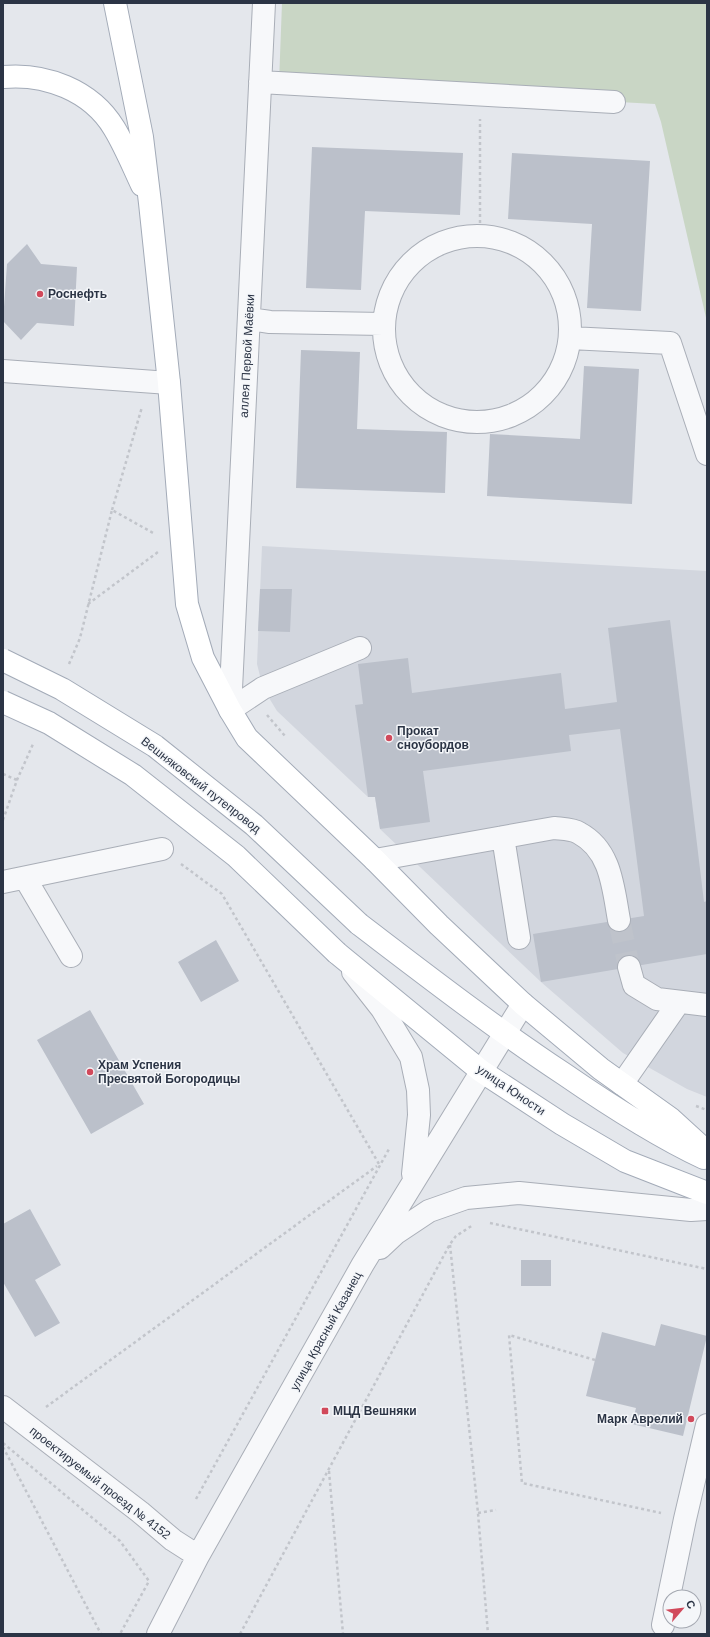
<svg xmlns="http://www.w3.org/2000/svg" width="710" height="1637" font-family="Arial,sans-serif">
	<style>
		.built { fill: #d2d6de }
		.green { fill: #c9d6c5 }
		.building { fill: #bbc0ca }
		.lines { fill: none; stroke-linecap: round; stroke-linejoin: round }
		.minor-tunnel { stroke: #bfc3cb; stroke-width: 22; stroke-dasharray: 22 11; stroke-linecap: butt }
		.minor-casing { stroke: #a9aeb7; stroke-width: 24 }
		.major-casing { stroke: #a3abb8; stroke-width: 24 }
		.path { stroke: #c2c5cb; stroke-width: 2.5; stroke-dasharray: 3 3; stroke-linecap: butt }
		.minor { stroke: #f7f8fa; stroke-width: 22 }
		.major { stroke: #fff; stroke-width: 22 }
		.major-bridge-casing { stroke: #a3abb8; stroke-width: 24; stroke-linecap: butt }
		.major-bridge { stroke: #fff; stroke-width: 22 }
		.poi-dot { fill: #d1495b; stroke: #f4f6f9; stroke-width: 1.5 }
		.labels { text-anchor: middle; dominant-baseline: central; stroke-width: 3; stroke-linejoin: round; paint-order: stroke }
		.poi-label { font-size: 12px; font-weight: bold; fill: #2b3445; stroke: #f4f6f9; text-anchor: start }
		.street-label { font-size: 12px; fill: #2b3445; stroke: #f4f6f9 }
	</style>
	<rect width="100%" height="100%" fill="#e4e7ec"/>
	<path class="built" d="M262 546 707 571V1097L687 1089 623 1053 541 982 380 829 375 797H368L277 711 263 688 257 664Z"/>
	<path class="green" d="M282 3H707V322L661 122 655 104 279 83Z"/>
	<path class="building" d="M312 147 463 153 460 215 365 211 361 290 306 288Z
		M512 153 650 161 641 311 587 308 592 224 508 219Z
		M27 244 41 264 77 267 74 326 37 323 21 340 3 321 7 264Z
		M301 350 360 352 357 429 447 432 445 493 296 488Z
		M584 366 639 369 632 504 487 496 490 434 580 439Z
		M260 589H292L290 632 258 631Z
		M670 620 704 902 707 901V954L541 982 533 934 644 916 620 729 569 735 571 751 423 771 430 822 380 829 375 797H368L355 705 363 704 358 664 408 658 412 693 561 673 565 709 617 702 608 628Z
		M216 940 239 981 201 1002 178 962Z
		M90 1010 144 1104 91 1134 37 1040Z
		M30 1209 61 1265 35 1280 60 1323 35 1337 3 1282V1224Z
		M521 1260H551V1286H521Z
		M661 1324 707 1336 683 1436 632 1424 636 1408 586 1396 602 1332 655 1346Z"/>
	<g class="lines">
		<path class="minor-tunnel" d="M619 920 629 967"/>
		<g class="minor-casing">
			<path id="minor" d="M260 82 614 102
				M384 329a93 93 0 1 1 186 0a93 93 0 1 1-186 0Z
				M249 319 270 322 383 324
				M570 338 670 343 707 454
				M3 371 169 383
				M230 710 264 3
				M230 710 263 688 360 648
				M503 837 519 938
				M375 860 554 828C562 829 573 829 579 833 611 850 613 887 619 920
				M25 878 71 956
				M3 882 162 849
				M629 967 634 985 657 999 707 1005
				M353 972 382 1009 411 1057 418 1090 419 1115 413 1174
				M622 1084 679 1002
				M380 1248 396 1233 429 1211 466 1198 519 1193 691 1210 707 1209
				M3 1407 140 1512 173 1540 198 1556
				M663 1625 685 1519 707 1425
				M158 1634 198 1556 363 1264 523 1004"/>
		</g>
		<g class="major-casing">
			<path id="major" d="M115 3 142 137 150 203 169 383 187 604 203 658 230 710 247 738 375 860 439 925 523 1004 601 1069 671 1119 707 1152
				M3 77C45 73 91 90 114 128 125 146 133 166 142 185
				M359 924C426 975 493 1027 564 1074 609 1105 655 1135 704 1158
				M337 953 481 1071 562 1124 625 1161 707 1193"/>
		</g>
		<path class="path" d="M480 235V119
			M112 510 142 407
			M88 604 158 552
			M69 664 80 638 112 510 155 534
			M267 715 285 736
			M3 774 17 780
			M3 820 17 780 33 744
			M181 864 222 894 379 1164
			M696 1106 707 1110
			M490 1223 707 1269
			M450 1245 478 1513 488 1634
			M595 1360 509 1335 522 1483 661 1513
			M46 1407 377 1166
			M3 1443 120 1541 149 1581 120 1634
			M3 1447 101 1634
			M329 1471 343 1634
			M196 1499 389 1149
			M478 1513 496 1510
			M240 1634 450 1244 456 1236 473 1225"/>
		<use href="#minor" class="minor"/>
		<use href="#major" class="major"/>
		<g class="major-bridge-casing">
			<path id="major-bridge" d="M3 660 62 689 155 746 254 825 359 924
				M3 702 49 723 133 775 236 856 337 953"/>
		</g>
		<use href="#major-bridge" class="major-bridge"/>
	</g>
	<g class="poi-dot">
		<circle cx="40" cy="294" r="4"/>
		<circle cx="389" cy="738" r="4"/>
		<circle cx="90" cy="1072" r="4"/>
		<rect x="321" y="1407" width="8" height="8" rx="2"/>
		<circle cx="691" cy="1419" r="4"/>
	</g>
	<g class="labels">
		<g class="poi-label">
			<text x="48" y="294">Роснефть</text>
			<text x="397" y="731">Прокат<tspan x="397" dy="14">сноубордов</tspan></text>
			<text x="98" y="1065">Храм Успения<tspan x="98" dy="14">Пресвятой Богородицы</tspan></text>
			<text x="333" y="1411">МЦД Вешняки</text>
			<text x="683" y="1419" text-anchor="end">Марк Аврелий</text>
		</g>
		<g class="street-label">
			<text transform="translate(247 356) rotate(-87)">аллея Первой Маёвки</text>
			<text transform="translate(201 785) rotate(38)">Вешняковский путепровод</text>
			<text transform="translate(511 1090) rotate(34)">улица Юности</text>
			<text transform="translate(326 1331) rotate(-61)">улица Красный Казанец</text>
			<text transform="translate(100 1483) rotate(38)">проектируемый проезд № 4152</text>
		</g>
	</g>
	<rect width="710" height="1637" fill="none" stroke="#2b3445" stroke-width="8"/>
	<g transform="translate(682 1609) rotate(62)"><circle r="19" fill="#f4f6f9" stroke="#a4a8b1"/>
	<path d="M0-3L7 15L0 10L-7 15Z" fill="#d1495b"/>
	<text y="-6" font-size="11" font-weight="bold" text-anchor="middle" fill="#2b3445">С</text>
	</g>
</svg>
